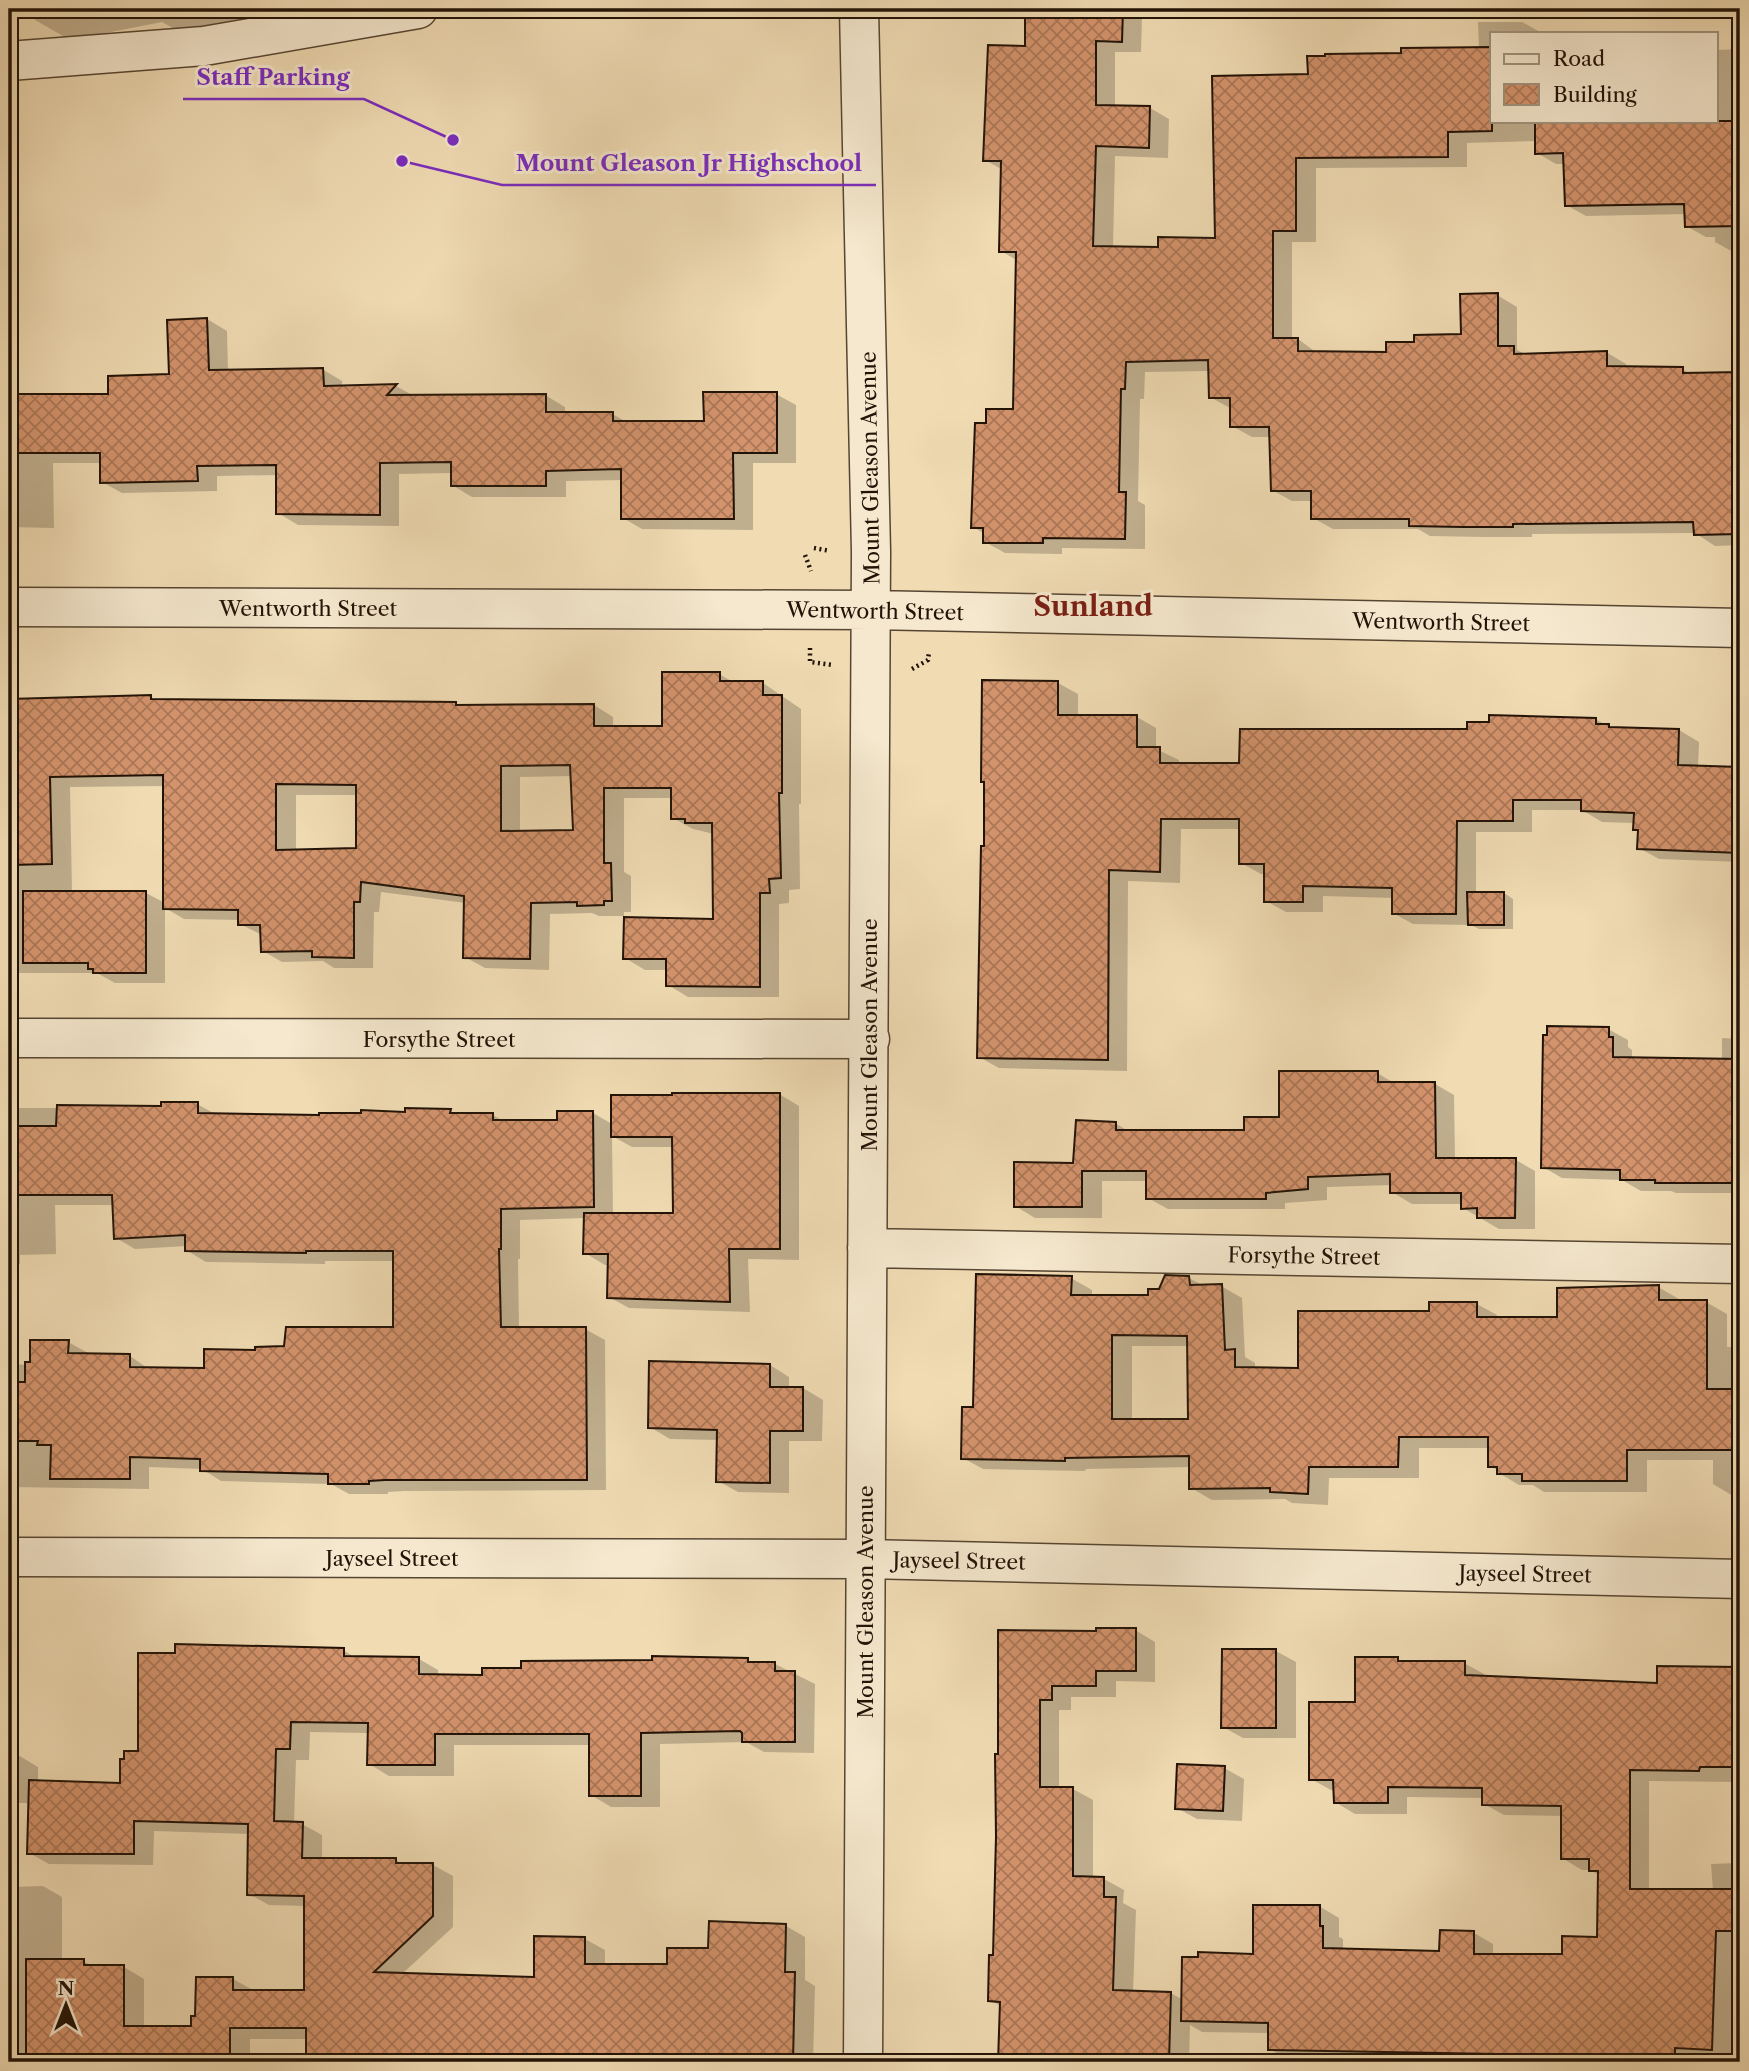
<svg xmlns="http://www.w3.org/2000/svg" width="1749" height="2071" font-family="'Libre Caslon Text',serif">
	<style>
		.shadow { fill: #0003; fill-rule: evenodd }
		.building { fill: url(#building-cross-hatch); stroke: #221307; stroke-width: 2; fill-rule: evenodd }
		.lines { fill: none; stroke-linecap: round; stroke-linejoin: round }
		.minor-casing { stroke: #564532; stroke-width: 41 }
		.path { stroke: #221307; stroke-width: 4.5; stroke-dasharray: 2 3.5; stroke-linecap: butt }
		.minor { stroke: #f5e8ce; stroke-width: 38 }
		.labels { text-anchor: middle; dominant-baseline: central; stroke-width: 6; stroke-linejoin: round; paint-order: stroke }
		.street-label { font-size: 21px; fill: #221307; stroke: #f5e8ce }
		.district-label { font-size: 28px; font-weight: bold; fill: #7a1f14; stroke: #f5e8ce }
		.leader { fill: none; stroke: #7b2cbf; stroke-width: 2.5 }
		.callout-dot { fill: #7b2cbf; stroke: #f5e8ce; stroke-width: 2.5 }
		.callout-label { font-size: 23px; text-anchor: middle; font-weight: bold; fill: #7b2cbf; stroke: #f5e8ce; stroke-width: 6; stroke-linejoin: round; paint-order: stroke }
	</style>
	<defs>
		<pattern id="building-cross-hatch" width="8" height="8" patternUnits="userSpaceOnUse" patternTransform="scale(1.75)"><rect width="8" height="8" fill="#d3936c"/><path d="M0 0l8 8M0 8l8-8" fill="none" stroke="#ab7757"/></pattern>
	</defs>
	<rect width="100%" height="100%" fill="#f0dbb3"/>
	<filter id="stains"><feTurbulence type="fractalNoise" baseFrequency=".00286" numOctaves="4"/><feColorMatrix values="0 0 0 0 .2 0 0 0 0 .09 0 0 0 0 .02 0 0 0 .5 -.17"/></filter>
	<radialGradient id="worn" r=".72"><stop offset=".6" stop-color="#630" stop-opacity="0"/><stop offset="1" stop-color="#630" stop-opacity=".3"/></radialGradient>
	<path class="shadow" d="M33 9H324L189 37 162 22 70 40 35 20Z
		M1027 9H1134L1142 14 1141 52H1115V107L1150 108 1169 119 1168 158 1115 156 1113 248 1159 249 1217 240 1310 76 1402 55 1479 49 1478 22H1522L1542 33H1492V121H1716V50L1740 49V253H1735L1715 242V237H1706L1686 226V214L1586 216 1566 205 1565 164H1556L1537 153V141L1467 143V167L1316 168V242H1292V339H1298L1317 353 1388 354 1416 344 1463 336 1497 295 1517 307V350L1527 355 1606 352 1626 364V368L1682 369 1692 375 1740 374V545L1715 546 1695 533 1532 534V537H1484L1430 536 1418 529H1333L1313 518V501H1292L1272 490 1271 437H1252L1232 426 1230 408 1210 397V371L1145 372 1144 399H1140L1138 501 1145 505V549L1062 548V554L1005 553 985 542V534L973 527 988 425 1015 411 1018 261 1001 251 1003 170 985 160 1026 47Z
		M207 319 227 331 228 371 322 369 342 381V387L396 386 414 396 545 395 565 407V414H612L627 422H705L776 394 796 405V463H753V530L642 529 623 518V480L566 481V497H472L452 485V473L399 474V526L298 525 278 513V475L217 476V491L122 493 102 482V463H53L54 528 9 527V396H110L171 376Z
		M719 674 735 683H763L801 709V804H799L800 889 789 890V903L779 904V997H688L668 985V970H645L625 958 715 920 714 834 693 829 673 818V798H624V872L631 876V912H624V916H599L592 913 550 914 549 970 485 968 465 957 466 903 381 892 379 912H374L373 968H334L323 961 282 962 263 951 262 935 240 924V920L184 919 165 908V983H115L97 973H17V986H9V701L151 697 158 701 456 703 462 707 594 705 613 717V728H664ZM572 776 575 832 520 833V777ZM165 786V903L146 893H72L70 787ZM296 795H358V850L296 851Z
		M1058 683 1078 694V717H1137L1156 728V749L1179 760V765H1241L1469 731 1595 719 1612 728 1679 730 1699 742 1698 768 1740 769V862L1659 859 1639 848 1640 832 1635 829V823L1602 822 1582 810H1532V832H1476V893H1504L1513 899V929H1479L1471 925 1413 924 1393 913V898L1323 896V912H1286L1266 901V874H1261L1241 863V829H1181L1180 883 1128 881 1127 1071 999 1068 979 1057 986 848V783L983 781Z
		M1608 1029 1628 1040V1047L1632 1050V1059L1722 1060V1038L1740 1039V1193H1676L1671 1191H1641L1622 1180 1562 1178 1543 1167Z
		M1377 1073 1396 1084H1435L1454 1095 1455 1160H1516L1535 1171V1229H1499L1463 1208V1204H1412L1392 1192V1185L1327 1187V1200L1285 1203V1209H1168L1148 1198V1181H1102V1218H1035L1015 1206 1075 1165 1115 1123 1130 1132H1246L1280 1119Z
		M779 1094 799 1106V1260L748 1259 750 1312 629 1308 609 1297V1265H605L585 1253V1218L520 1220V1259H518L519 1329H585L605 1340 606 1490 405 1491 388 1492V1494H349L331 1484 221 1481 202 1469 149 1467V1489L9 1487V1364L32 1365 68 1342 88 1353 130 1356 149 1369 205 1370 257 1352 394 1329V1261H325V1264L206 1262 186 1250V1246L135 1249 116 1238 114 1205H55L56 1254 20 1255V1264H9V1108H163L197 1104 217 1115 320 1117 450 1111 457 1115H493L505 1122H559L593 1113 612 1124ZM612 1136 632 1147H674L675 1215H613Z
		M1071 1278 1092 1290V1297H1150L1189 1278 1204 1286H1221L1242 1298 1245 1357 1255 1363V1369L1299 1370 1431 1313 1477 1304 1497 1315V1319H1559L1658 1287 1679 1299V1302H1706L1727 1314V1347H1740V1496H1733L1713 1484V1460H1647V1492H1544L1533 1485H1519L1499 1473V1471L1490 1466V1448H1419V1478H1329L1328 1505 1292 1503 1285 1499 1212 1500 1191 1488V1467L1086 1469 1085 1471 983 1469 963 1458 975 1409ZM1132 1346H1189L1190 1421H1132Z
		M770 1365 789 1377V1388H803L823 1400 822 1441H789V1493L738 1492 718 1481V1440L670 1439 650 1427Z
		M1135 1630 1155 1642V1682L1116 1681V1697H1071V1710H1059V1789H1073L1093 1800V1879H1104L1124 1890 1123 1903 1136 1910 1133 1992 1171 1993 1183 2000 1255 1956 1319 1906 1339 1918V1937L1343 1939V1950L1441 1952 1474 1933 1493 1944V1955H1564L1598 1939 1599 1875 1590 1870H1582L1562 1858 1563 1816 1504 1815 1484 1804V1798L1407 1797V1814H1355L1335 1802V1790H1331L1311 1779 1357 1704 1397 1659 1403 1663H1464L1484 1674V1678L1658 1685 1659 1668H1740V1782L1649 1781V1891H1713L1711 1864 1737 1863V1854H1740V2060L1694 2059V2062L1290 2061 1270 2049V2033L1202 2032 1190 2025 1189 2062H1000L1002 2007 990 2000 995 1957 1000 1756V1632L1097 1633Z
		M343 1650 356 1658 419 1659 438 1670V1676L484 1677 748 1660 755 1664H775L815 1684 814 1753 764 1752 746 1742 660 1744V1807H611L591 1795V1745H454V1776H389L369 1764V1733L310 1732 309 1760H296L294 1823 302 1824 322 1835V1860H396L404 1865H433L453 1876V1927L402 1974 536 1979 585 1939 605 1950V1966H669L710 1950 786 1926 805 1937V1980L815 1986 813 2062H308V2039H250V2062H9V1887L43 1886 62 1897V1961H83L94 1967H124L144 1979V2027H193L197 2018 233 1979 253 1990 306 1992V1906L269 1905 249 1894 250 1834 154 1831 153 1865 49 1864 29 1853 30 1803H9V1755H18L38 1767V1782L122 1785 139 1753Z
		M1276 1651 1296 1662V1738H1243L1223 1727Z
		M9 1672 13 1675 14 1722H9Z
		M1224 1768 1244 1779 1242 1821 1197 1819 1177 1808Z"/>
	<path class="building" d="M1025 9H1123L1122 42 1096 41V105L1150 106 1149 148 1096 146 1093 246 1158 247V237L1215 238 1212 76 1308 74 1307 56H1325V54L1401 53V48L1492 47V131L1448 132V157L1296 158V231H1273V338H1298V351L1386 352V342H1414V335L1461 334 1460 294 1498 293V346H1514V354L1607 351V366L1683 367V373L1740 372V534L1694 535 1693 522 1513 524V527H1463L1409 526V519H1311V491H1271L1269 427H1230V398H1209L1208 360 1126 362 1125 389H1121L1119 492H1126L1125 539 1043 538V543H983V528H971L975 423H986V409H1013L1016 252H999L1001 161H983L988 45 1025 46Z
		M1535 121H1740V226L1685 227 1684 204 1565 206 1563 153 1535 154Z
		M207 318 209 370 323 368 324 386 397 384 387 395 546 394V412H613V421H704L703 392H777V453H733L734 519H621V469L546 471V486H451V462L380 463V515L276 514V465L197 466 198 481 100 483V453H9V394H108V376L169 374 167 320Z
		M662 672H720V681H763V695H782V793H779L781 878 769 879 770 893H760V987L666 986V959H623L624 917 713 919 712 823H685V819H671V788H604V863H611L612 901H604V905L577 906V902L531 903 530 959 463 958 464 896 361 882 360 902H354V958L312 957V951L261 952 260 925H238V910L163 909V775L50 777 52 864 9 865V699L151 695V699L456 702V705L594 704V726H662ZM570 765 573 830 501 831V766ZM276 784 356 785V848L276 850Z
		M982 680 1058 681V715H1137V747H1160V763H1239L1240 729H1467V722H1489V715L1596 718V724H1609V727L1679 729 1678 765 1740 767V853L1637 849 1638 830H1633L1634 813 1581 811V800H1513V821H1457L1456 914H1392V888L1303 886V902H1264V864H1239V819H1161L1160 872 1109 870 1108 1060 977 1058 981 846H984V782H981Z
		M23 891H146V973H93V969H88V963H23Z
		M1467 892H1504V925H1468Z
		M1547 1026 1609 1027V1037H1613V1057L1740 1059 1739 1183H1655V1180H1620V1170L1541 1168 1543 1035H1547Z
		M1279 1071H1378V1082H1435L1436 1158H1516L1515 1218H1477V1208L1461 1209V1193H1390V1174L1308 1177V1189L1266 1193V1199H1146V1171H1082V1207H1014V1162L1073 1163 1076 1120 1116 1122V1130H1244V1117H1279Z
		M672 1093H780V1249H729L730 1302 607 1298 608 1254H583L584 1213H673L672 1137H611V1095H672Z
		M161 1102H198V1113L319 1115V1113H361V1110L405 1112V1108L451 1109 450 1113H493V1120H557V1111H593L594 1207 501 1209V1249H499L501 1327H586L587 1480H385L369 1481V1484H328V1474L200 1471V1459L130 1457V1479H50L51 1445H37L38 1441H9V1382H25V1362H30V1340H69L68 1353 130 1354V1367L204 1368V1349L255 1350V1347L284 1346 286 1327H393V1251H306V1253L185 1251V1235L114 1239 112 1195H9V1126H56L57 1105 161 1106Z
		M976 1274 1072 1276 1071 1295H1148V1289H1159L1165 1275 1189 1276 1190 1285 1222 1284 1225 1350 1235 1349V1367L1298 1368V1311H1429V1302H1477V1317H1557V1288L1659 1285V1300H1707V1389H1737V1417H1740V1450H1627V1481H1522V1474H1497V1467H1488V1437H1399L1398 1467H1309L1308 1494 1270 1492V1488L1189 1489V1456L1065 1458V1461L961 1459 962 1407H973ZM1112 1335 1187 1336 1188 1419H1112Z
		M649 1361 770 1364V1387H803V1431H770V1483L716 1482 717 1430 648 1428Z
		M1096 1628H1136V1671H1096V1686H1052V1700H1040V1787H1073V1876L1104 1877V1897H1116L1113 1990 1171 1992 1169 2062H998L1000 2002 988 2001 989 1955H993L996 1836 995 1754H998V1630L1096 1631Z
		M175 1644 344 1648V1656L419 1657V1674L482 1675V1668H521V1661L652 1660V1656L748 1658V1662H775V1671H795V1742H742V1733L740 1731 641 1733V1796H589V1734H435V1765H367L368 1723 291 1722 290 1749H276L274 1821 303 1822 302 1858H396V1863H433V1916L374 1972 534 1977V1936L585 1937V1964H667V1948H708L709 1921 786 1924 785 1972H795L793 2062H306V2028H230V2062H26V1959H84V1965H124V2026H191V2016H195L196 1977H233V1990H304V1896L247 1895 248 1824 134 1821V1854H27L29 1780 120 1783V1759H124V1751H138V1653H175Z
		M1222 1649H1276V1728H1221Z
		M1355 1657H1398V1661H1465V1675L1657 1683V1666L1740 1667V1761H1737V1767H1700L1699 1771 1630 1770V1889H1732V1931H1716L1712 2050 1675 2048V2057L1611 2054V2056L1268 2050V2023L1181 2021 1182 1957H1198V1952L1253 1954V1905H1320V1926H1323V1948L1439 1951 1440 1930 1474 1931V1954H1562V1936L1597 1937 1598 1871H1589V1859H1561V1806L1482 1805V1788L1388 1787V1803H1334L1333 1780H1309V1702H1355Z
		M1177 1764 1225 1766 1223 1811 1175 1809Z"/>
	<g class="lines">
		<g class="minor-casing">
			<path id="minor" d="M859 9 871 552 863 2062
				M9 61 204 46 418 9
				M9 607 871 610 1740 628
				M9 1038 870 1039
				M867 1248 1740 1264
				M9 1557 865 1559 1740 1579"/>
		</g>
		<path class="path" d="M814 548 830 551
			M805 555 811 571
			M810 648V662L832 665
			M912 669 928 660 929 652"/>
		<use href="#minor" class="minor"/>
	</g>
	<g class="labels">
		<g class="street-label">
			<text transform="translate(870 468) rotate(-91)">Mount Gleason Avenue</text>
			<text x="308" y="608">Wentworth Street</text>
			<text transform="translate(875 611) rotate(1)">Wentworth Street</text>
			<text transform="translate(1441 622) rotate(1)">Wentworth Street</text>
			<text transform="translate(869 1035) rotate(-90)">Mount Gleason Avenue</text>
			<text x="439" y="1039">Forsythe Street</text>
			<text transform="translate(1304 1256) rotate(1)">Forsythe Street</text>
			<text x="392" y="1558">Jayseel Street</text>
			<text transform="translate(959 1561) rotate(1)">Jayseel Street</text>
			<text transform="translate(1525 1574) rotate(1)">Jayseel Street</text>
			<text transform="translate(865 1602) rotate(-90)">Mount Gleason Avenue</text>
		</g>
		<g class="district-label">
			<text x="1093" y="606">Sunland</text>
		</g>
	</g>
	<path class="leader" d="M453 140L364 99H183M402 161L502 185H876"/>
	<g class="callout-dot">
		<circle cx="453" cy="140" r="7"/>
		<circle cx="402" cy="161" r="7"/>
	</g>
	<g class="callout-label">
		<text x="273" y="85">Staff Parking</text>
		<text x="689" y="171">Mount Gleason Jr Highschool</text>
	</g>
	<rect width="1749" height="2071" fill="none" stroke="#f0dbb3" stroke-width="35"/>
	<rect x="10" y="10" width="1728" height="2050" fill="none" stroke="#221307" stroke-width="3.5"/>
	<rect x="18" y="18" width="1714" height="2036" fill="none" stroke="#221307" stroke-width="2"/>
	<rect x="1490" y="32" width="228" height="91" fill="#f5e8ce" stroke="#a1937e" stroke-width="2"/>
	<rect x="1504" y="54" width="35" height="10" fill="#f5e8ce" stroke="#a1937e" stroke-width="2"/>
	<text x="1553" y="66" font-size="21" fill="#221307">Road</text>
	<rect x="1504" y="84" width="35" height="21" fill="url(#building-cross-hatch)" stroke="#a1937e" stroke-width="2"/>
	<text x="1553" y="102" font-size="21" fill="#221307">Building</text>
	<g transform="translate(66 2005)" stroke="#f5e8ce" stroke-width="5" paint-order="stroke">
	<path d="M0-5L12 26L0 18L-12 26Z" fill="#221307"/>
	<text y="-10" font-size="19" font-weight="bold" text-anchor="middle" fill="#221307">N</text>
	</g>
	<rect width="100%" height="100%" filter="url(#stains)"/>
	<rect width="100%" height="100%" fill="url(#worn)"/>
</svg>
